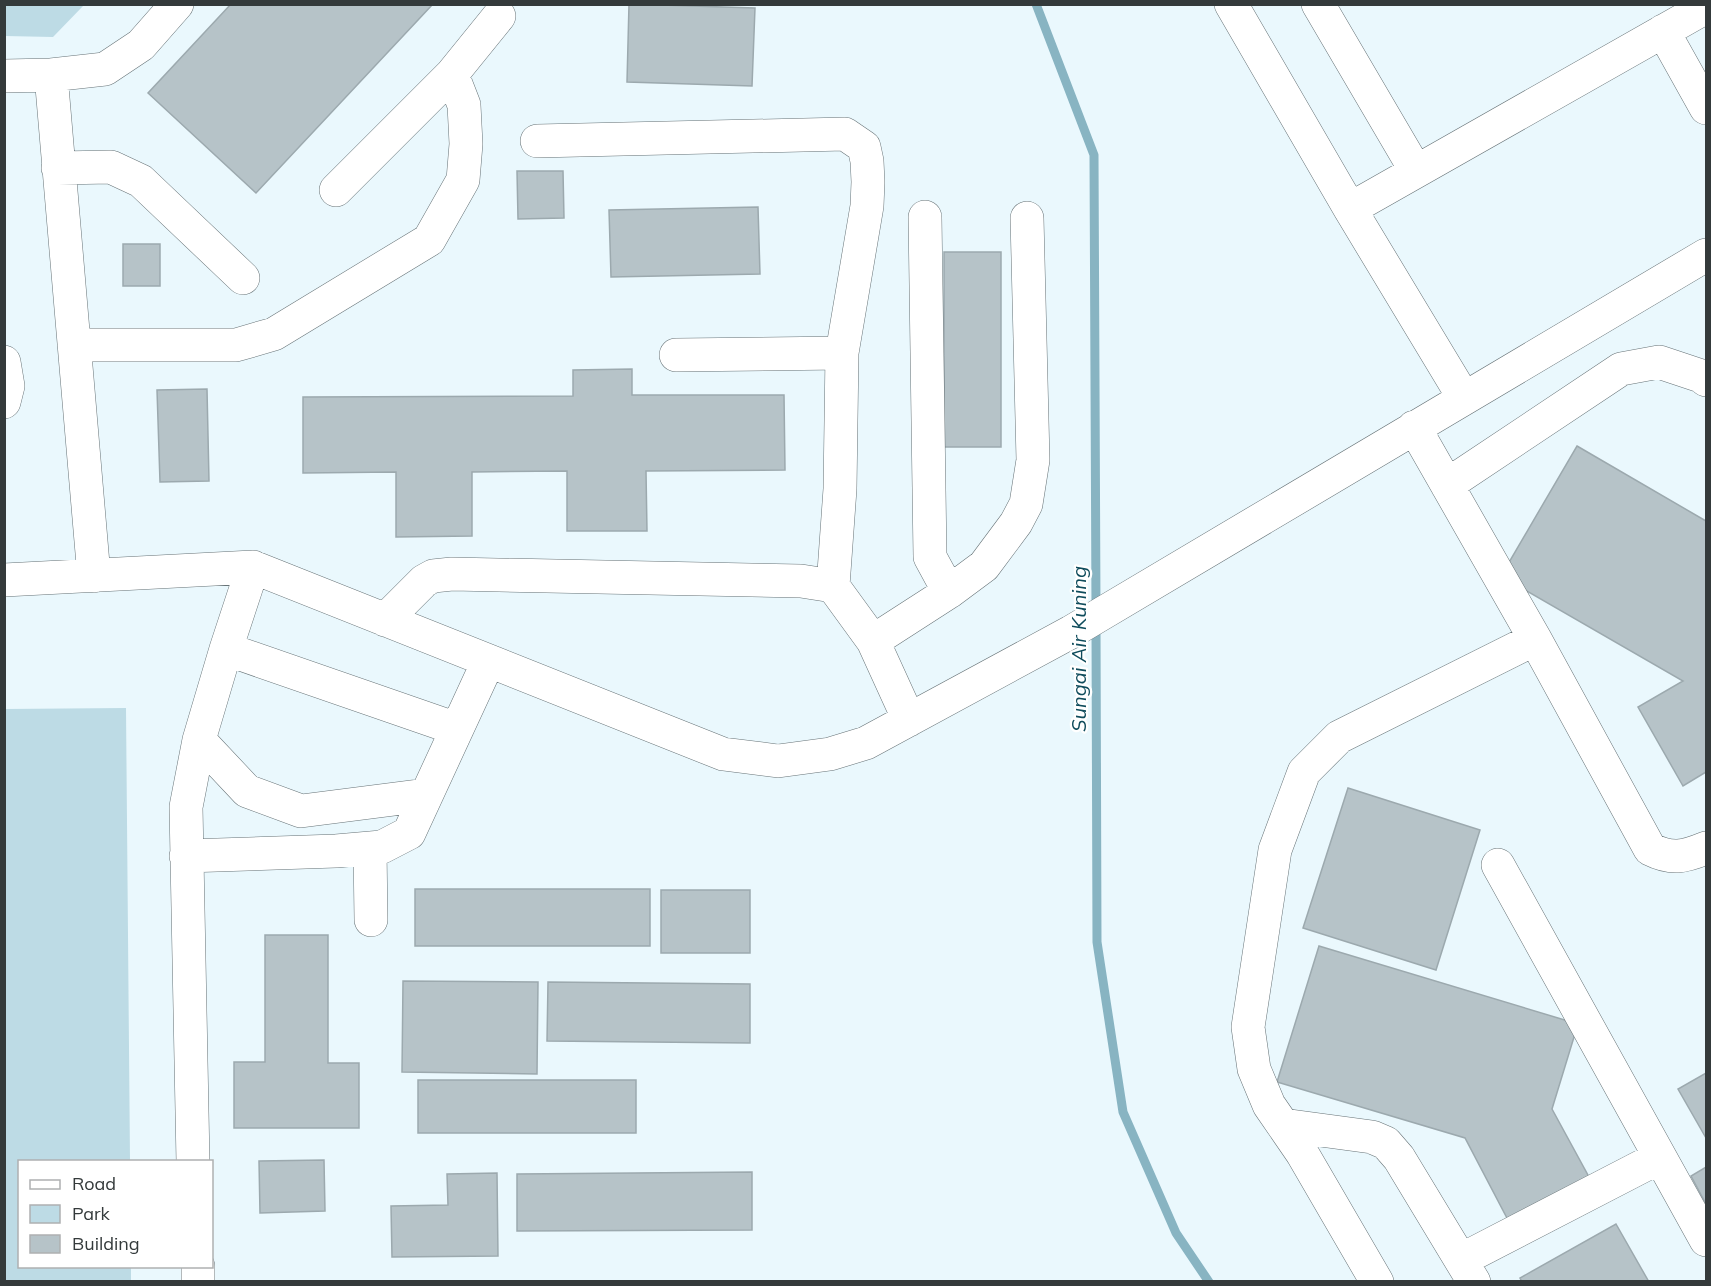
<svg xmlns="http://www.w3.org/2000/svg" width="1711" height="1286" font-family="Mulish,sans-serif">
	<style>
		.green { fill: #bddbe5 }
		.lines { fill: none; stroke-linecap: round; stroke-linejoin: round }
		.stream { stroke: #88b4c2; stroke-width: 9 }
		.building { fill: #b6c3c8; stroke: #9ca9ae; stroke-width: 1.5 }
		.minor-casing { stroke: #677377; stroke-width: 34 }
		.minor { stroke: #fff; stroke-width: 33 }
		.labels { text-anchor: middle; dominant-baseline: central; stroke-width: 4.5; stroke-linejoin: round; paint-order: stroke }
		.water-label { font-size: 20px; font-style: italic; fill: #0f4c5c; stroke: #fff }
	</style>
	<rect width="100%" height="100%" fill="#eaf8fd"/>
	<path class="green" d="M5 4H84V5L53 37 5 36Z
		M126 708 130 1161 20 1162V1266L131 1267V1281H5V709Z"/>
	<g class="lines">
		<path class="stream" d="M1036 4 1094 155 1096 609
			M1096 626 1097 942 1123 1112 1176 1233 1209 1282"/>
	</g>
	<path class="building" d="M231 4H433L256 193 148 93Z
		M629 4 755 8 752 86 627 82Z
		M517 171H563L564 218 518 219Z
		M758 207 760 274 611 277 609 210Z
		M123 244H160V286H123Z
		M944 252H1001V447H944Z
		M632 369V395H784L785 470 646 471 647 531H567V471L472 472V536L396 537V472L303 473V397L573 396V370Z
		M207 389 209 481 160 482 157 390Z
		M1577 446 1706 521V772L1683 786 1638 707 1683 681 1501 576Z
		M1348 788 1480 830 1436 970 1303 928Z
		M415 889H650V946H415Z
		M661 890H750V953H661Z
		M265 935H328V1063H359V1128H234V1062H265Z
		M1319 946 1578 1024 1552 1109 1589 1177 1508 1220 1465 1138 1277 1082Z
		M403 981 538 982 537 1074 402 1072Z
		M548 982 750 984V1043L547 1041Z
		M1706 1073V1138L1678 1089Z
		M418 1080H636V1133H418Z
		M324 1160 325 1211 260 1213 259 1161Z
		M1706 1167V1204L1691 1176Z
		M752 1172V1230L517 1231V1174Z
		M497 1173 498 1256 392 1257 391 1206 448 1205 447 1174Z
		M1616 1224 1649 1282H1522L1520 1278Z"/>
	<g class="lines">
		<g class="minor-casing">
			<path id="minor" d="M1231 4 1350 209 1464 398
				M1318 4 1416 171
				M1663 31 1706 108
				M51 75 94 576
				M4 76 51 75 105 69 141 45 177 4
				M537 141 845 134 864 147 867 161 868 182 867 206 842 353 840 489 833 586
				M58 168 111 167 141 181 243 278
				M336 190 452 74 499 16
				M1350 209 1706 7
				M925 217 930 557 949 592
				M74 345H236L274 334 429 240 463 180 466 144 464 105 452 74
				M676 355 842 353
				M4 362 8 386 4 402
				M1414 427 1535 639 1650 849C1672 860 1684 857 1706 848
				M1447 485 1621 369 1659 362 1701 376 1706 380
				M4 580 253 567 723 754 778 761 830 754 866 743 1071 632 1706 255
				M385 620 424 581 433 576 452 574 801 581 833 586 873 641 909 720
				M873 641 949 592 984 566 1016 523 1026 504 1033 460 1027 218
				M226 649 457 729
				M199 740 247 791 301 811 426 795
				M370 848 371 920
				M186 856 336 851 382 847 409 833 488 662
				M1498 865 1706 1240
				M1283 1125 1372 1137 1386 1143 1399 1158 1474 1282
				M193 1162 186 807 199 740 226 649 253 567
				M1461 1260 1660 1157
				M198 1266V1282
				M1377 1282 1302 1153 1269 1105 1254 1069 1248 1027 1275 850 1304 772 1339 737 1535 639"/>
		</g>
		<use href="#minor" class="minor"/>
	</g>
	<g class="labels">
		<g class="water-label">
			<text transform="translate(1078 649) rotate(-90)">Sungai Air Kuning</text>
		</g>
	</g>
	<rect width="1711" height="1286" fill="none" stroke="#343a3b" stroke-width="12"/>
	<rect x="18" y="1160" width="195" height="108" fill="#ffffff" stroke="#aeb0b1" stroke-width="1.5"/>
	<rect x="30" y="1180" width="30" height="9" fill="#ffffff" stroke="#aeb0b1" stroke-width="1.5"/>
	<text x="72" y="1190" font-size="18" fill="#343a3b">Road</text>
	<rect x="30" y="1205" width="30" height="18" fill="#bddbe5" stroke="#aeb0b1" stroke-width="1.5"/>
	<text x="72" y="1220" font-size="18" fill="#343a3b">Park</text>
	<rect x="30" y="1235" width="30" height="18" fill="#b6c3c8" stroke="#aeb0b1" stroke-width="1.5"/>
	<text x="72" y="1250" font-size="18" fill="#343a3b">Building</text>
</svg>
